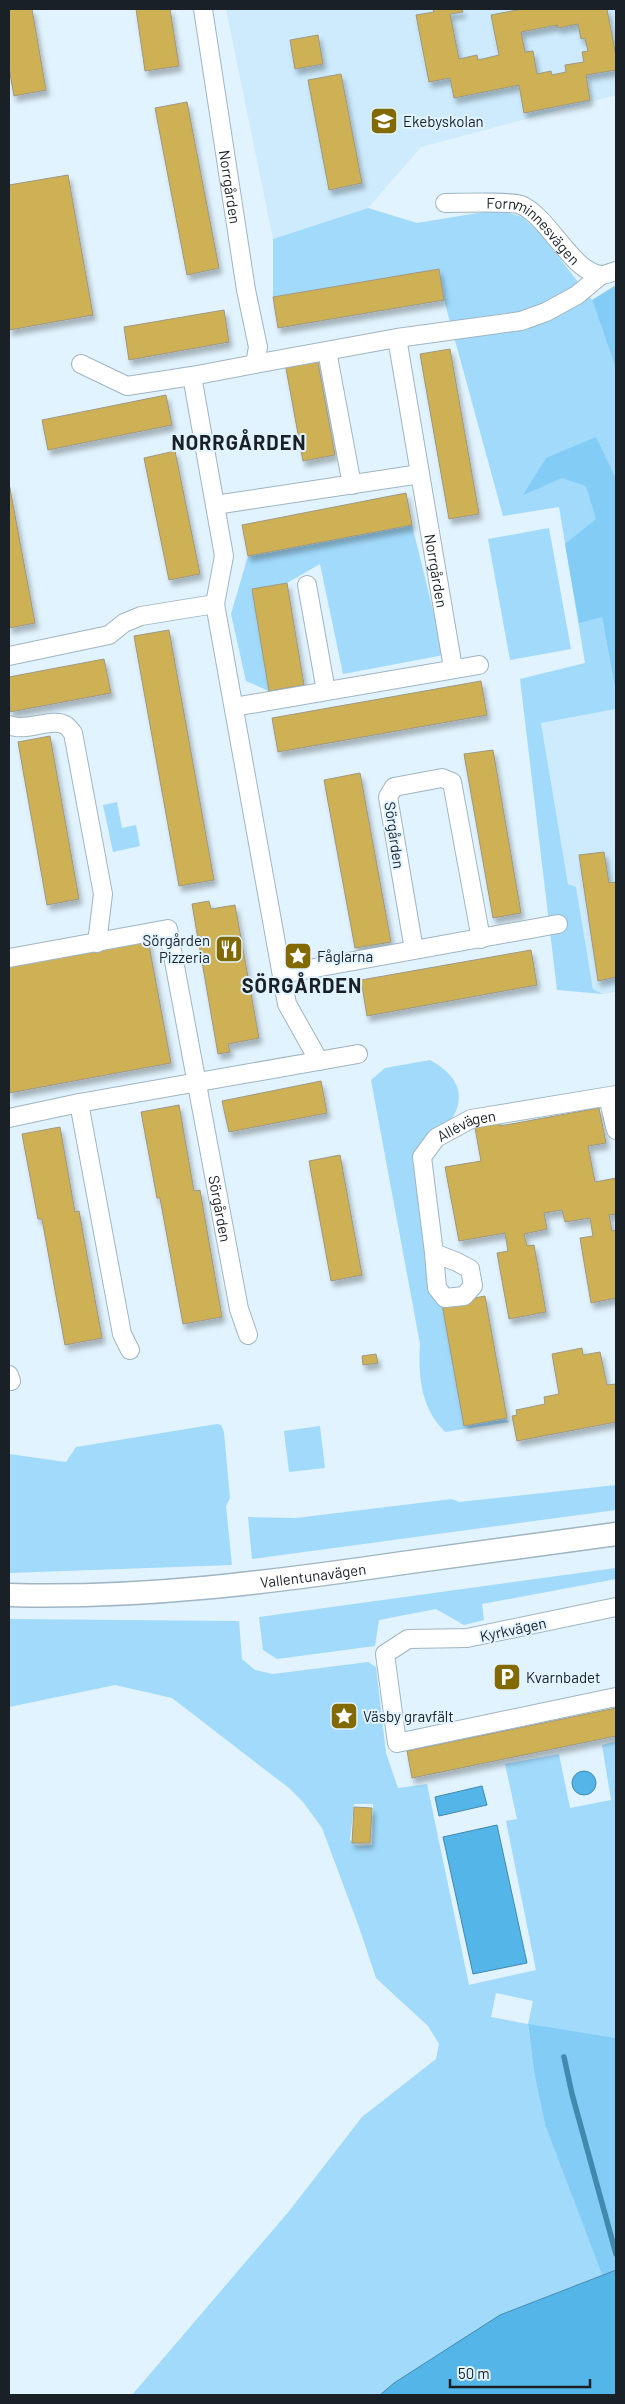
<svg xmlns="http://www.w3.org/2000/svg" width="625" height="2404" font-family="Barlow,sans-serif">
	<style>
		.built { fill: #cdebfd }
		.green { fill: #a1dafb; fill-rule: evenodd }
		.forest { fill: #82ccf5 }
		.water { fill: #53b5e8; stroke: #4289ae }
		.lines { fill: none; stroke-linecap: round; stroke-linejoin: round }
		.stream { stroke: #4289ae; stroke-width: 5.5 }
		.building { fill: #cfb154; stroke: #9e9782; fill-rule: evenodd; filter: url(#shadow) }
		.minor-casing { stroke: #9fb5c2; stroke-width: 20 }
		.major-casing { stroke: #9fb5c2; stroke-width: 25 }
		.minor { stroke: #fff; stroke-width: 18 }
		.major { stroke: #fff; stroke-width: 22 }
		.labels { text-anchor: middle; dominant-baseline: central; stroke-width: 4; stroke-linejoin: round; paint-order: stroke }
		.poi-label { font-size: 15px; fill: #192126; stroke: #e1f3fe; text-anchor: start }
		.street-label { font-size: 15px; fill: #192126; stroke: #e1f3fe }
		.district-label { font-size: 20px; font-weight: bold; letter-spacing: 1px; fill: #192126; stroke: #e1f3fe }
	</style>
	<defs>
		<filter id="shadow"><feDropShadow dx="3" dy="5.5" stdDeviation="2.5" flood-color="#0004"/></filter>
	</defs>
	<rect width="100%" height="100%" fill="#e1f3fe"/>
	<path class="built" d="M226 9H616V95L421 147 368 208 273 239Z
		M616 709V992L603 994 595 992 593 989 576 887 568 884 541 723Z"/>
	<path class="green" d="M368 208 417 223 484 212 502 211 522 217 540 233 592 300 616 369V611L600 617H602L616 694V709L541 723 568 884 576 887 593 989 603 994 557 990 520 679 585 663 559 507 503 516 444 300 439 269 273 297V239Z
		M412 525 444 655 343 674 320 564 287 583 252 589 269 691 246 681 231 614 248 556Z
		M549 528 571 649 510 660 488 539Z
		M117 802 122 828 136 825 140 846 113 852 103 805Z
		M430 1060C452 1072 468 1090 453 1117 451 1120 444 1123 440 1126 423 1137 418 1142 413 1162L432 1287 503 1418 510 1422 445 1432C421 1408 418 1377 420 1344L371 1080 385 1068Z
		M217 1424 221 1425 224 1432 230 1498 226 1506 232 1565 9 1573V1454L66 1462 76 1447Z
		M320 1426 325 1468 289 1472 284 1431Z
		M616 1485V1510L252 1559 248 1517 296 1518 452 1499 459 1502Z
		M616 1568V1579L482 1604 484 1620 464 1625 436 1609 379 1620 375 1646 277 1659 263 1650 259 1617Z
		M9 1619 239 1621 242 1659 255 1670 273 1674 368 1662 376 1667 386 1753 398 1788 427 1784 469 1985 536 1970 506 1821 517 1819 505 1764 559 1754 570 1808 611 1800 602 1745 616 1741V2038L528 2025 534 2072 545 2125 602 2275 500 2315 394 2383 380 2395H132L290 2210 362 2117 436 2059 439 2044 428 2026 376 1978 359 1927 322 1828 303 1802 289 1788 246 1755 172 1698 115 1685 9 1707ZM354 1804H373L372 1845 358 1846 350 1840ZM496 1993 533 2001 528 2024 491 2017Z"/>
	<path class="forest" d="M616 285V369L592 300Z
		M596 437 616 479V694L602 617 579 623 565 544 596 519 586 486 562 478 523 495 546 458Z
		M528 2024 616 2038V2270L602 2275 545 2125 534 2072Z"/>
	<path class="water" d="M572 1783a12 12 0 1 1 24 0a12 12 0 1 1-24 0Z
		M482 1786 487 1805 439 1816 435 1797Z
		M497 1825 527 1963 473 1974 443 1837Z
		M616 2270V2395H380L394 2383 500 2315Z"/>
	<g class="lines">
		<path class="stream" d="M564 2057 572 2094 616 2254"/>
	</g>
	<path class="building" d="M9 9H32L46 90 14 96 9 68Z
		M136 9H170L179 66 145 71Z
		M433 9H462L463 12 450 14 459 59 477 55 478 60 499 55 491 15 522 9H607L616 56V70L586 75 590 100 524 113 519 85 454 98 450 78 429 82 416 15 434 12ZM578 24 581 39 585 38 588 51 582 52 584 62 565 65 566 72 552 75 551 71 537 74 533 51 525 52 521 32 557 25 558 28Z
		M318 35 323 64 295 69 290 40Z
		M341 74 362 183 329 190 308 80Z
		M187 102 219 268 187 275 155 108Z
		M68 175 93 315 9 330V185Z
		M439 269 444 300 278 328 273 297Z
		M224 310 229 342 129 360 124 327Z
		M450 349 479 514 449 519 420 354Z
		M317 357 335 455 303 461 285 363Z
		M166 395 172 425 48 450 42 420Z
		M175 451 200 574 169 580 144 458Z
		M9 483 35 623 9 628Z
		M406 493 412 525 248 556 242 525Z
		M287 583 304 685 269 691 252 589Z
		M169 630 214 880 179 886 134 636Z
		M104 659 111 693 10 712 9 677Z
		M481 681 487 715 278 752 272 718Z
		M50 736 79 899 47 905 18 742Z
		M493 750 521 913 493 918 464 754Z
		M360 773 391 942 355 948 324 780Z
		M604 852 609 883 616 882V977L598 981 579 855Z
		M209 901 211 909 235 905 259 1038 228 1044 230 1052 218 1054 192 904Z
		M148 940 171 1063 9 1093V966Z
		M531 950 537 985 367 1016 361 980Z
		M321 1081 327 1113 229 1132 222 1101Z
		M179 1105 194 1191 200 1190 222 1317 183 1324 160 1198H157L141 1112Z
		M599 1108 606 1143 588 1146 595 1182 616 1178V1214L609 1215 612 1231 616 1230V1298L591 1303 580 1238 593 1236 590 1218 565 1222 562 1210 544 1213 547 1229 524 1234 527 1246 534 1245 546 1312 509 1319 497 1253 508 1251 505 1233 459 1241 445 1167 481 1161 474 1122 499 1118 500 1126Z
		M60 1127 75 1212 79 1211 102 1338 65 1345 42 1219H38L22 1134Z
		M340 1155 362 1275 331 1281 309 1161Z
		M485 1296 507 1418 464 1426 442 1304Z
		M582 1348 583 1355 600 1352 607 1385 616 1384V1422L517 1441 512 1416 517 1415 516 1410 545 1404 544 1397 559 1394 552 1354Z
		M376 1354 378 1363 363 1365 362 1356Z
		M616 1708V1736L412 1778 407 1751Z
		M354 1807 372 1808 370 1843H352Z"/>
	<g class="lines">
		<g class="minor-casing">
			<g id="minor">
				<path id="s1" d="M203 9 246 290 258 347 255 364 192 376 224 556 215 604"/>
				<path id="s2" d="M445 203C459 203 512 201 521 205 549 217 572 272 601 275 606 275 612 272 616 271"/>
				<path id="s3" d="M397 338 453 668"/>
				<path d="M327 351 352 485"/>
				<path d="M81 364 127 386 192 376"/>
				<path d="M255 364 397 338 521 321 546 312 577 295 601 275"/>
				<path d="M215 505 420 474"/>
				<path d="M307 585 326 691"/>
				<path d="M9 656 109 635 124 623 141 616 215 604 287 1004 319 1061"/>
				<path d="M234 707 479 665"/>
				<path d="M9 725C26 733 51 717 65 725 68 726 71 731 73 733L103 894 97 943"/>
				<path d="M414 950 388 797 394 787 442 778 452 782 481 939"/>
				<path id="s4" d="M9 958 168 929 239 1309 248 1335"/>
				<path d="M282 974 558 924"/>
				<path d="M608 1097 616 1130"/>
				<path d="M79 1103 122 1334 130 1350"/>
				<path d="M9 1118 79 1103 358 1054"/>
				<path id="s5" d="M434 1253 457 1262 470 1269 473 1286 464 1296 445 1298 437 1288 434 1253 422 1157 436 1138 471 1119 616 1095"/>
				<path d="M9 1375 11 1381"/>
				<path d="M616 1607 467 1638 408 1639 385 1654 397 1743 616 1697"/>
			</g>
		</g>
		<g class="major-casing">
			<g id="major">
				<path id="s6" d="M9 1595C141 1599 272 1582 403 1563 474 1553 545 1544 616 1534"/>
			</g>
		</g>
		<use href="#minor" class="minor"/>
		<use href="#major" class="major"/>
	</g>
	<defs>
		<g id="school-square" transform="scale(1.4375)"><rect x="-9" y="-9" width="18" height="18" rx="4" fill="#836902" stroke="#e1f3fe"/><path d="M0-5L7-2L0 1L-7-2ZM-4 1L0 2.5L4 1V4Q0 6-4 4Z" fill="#fff"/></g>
		<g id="restaurant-square" transform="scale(1.4375)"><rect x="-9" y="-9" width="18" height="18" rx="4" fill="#836902" stroke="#e1f3fe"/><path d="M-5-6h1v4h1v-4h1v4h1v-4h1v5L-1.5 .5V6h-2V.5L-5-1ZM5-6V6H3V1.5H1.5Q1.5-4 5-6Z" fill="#fff"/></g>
		<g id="sight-square" transform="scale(1.4375)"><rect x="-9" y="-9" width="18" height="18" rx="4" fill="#836902" stroke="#e1f3fe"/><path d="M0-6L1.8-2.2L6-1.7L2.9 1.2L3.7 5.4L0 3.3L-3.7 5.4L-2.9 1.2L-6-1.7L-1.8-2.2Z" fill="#fff"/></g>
		<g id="parking-square" transform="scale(1.4375)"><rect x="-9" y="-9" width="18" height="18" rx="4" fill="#836902" stroke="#e1f3fe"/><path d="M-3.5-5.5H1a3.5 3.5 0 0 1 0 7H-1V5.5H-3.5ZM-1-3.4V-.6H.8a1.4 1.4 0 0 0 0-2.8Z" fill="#fff"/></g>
	</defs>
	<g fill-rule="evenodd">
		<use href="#school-square" x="384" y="121"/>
		<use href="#restaurant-square" x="229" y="949"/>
		<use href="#sight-square" x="298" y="956"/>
		<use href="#parking-square" x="507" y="1677"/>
		<use href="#sight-square" x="344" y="1716"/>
	</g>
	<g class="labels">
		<g class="poi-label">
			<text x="403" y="121">Ekebyskolan</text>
			<text x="210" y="940" text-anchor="end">Sörgården<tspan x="210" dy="17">Pizzeria</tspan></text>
			<text x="317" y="956">Fåglarna</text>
			<text x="526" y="1677">Kvarnbadet</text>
			<text x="363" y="1716">Väsby gravfält</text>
		</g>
		<g class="street-label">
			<text stroke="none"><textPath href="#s1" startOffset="180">Norrgården</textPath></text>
			<text stroke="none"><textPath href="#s2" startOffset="99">Fornminnesvägen</textPath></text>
			<text stroke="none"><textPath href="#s3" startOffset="236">Norrgården</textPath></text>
			<text transform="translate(395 835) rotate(82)">Sörgården</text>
			<text stroke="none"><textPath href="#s5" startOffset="291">Allévägen</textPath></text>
			<text stroke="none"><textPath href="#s4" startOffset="446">Sörgården</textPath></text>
			<text stroke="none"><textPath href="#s6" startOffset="305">Vallentunavägen</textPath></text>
			<text transform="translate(513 1629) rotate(-12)">Kyrkvägen</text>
		</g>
		<g class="district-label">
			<text x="239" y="442">NORRGÅRDEN</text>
			<text x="302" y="985">SÖRGÅRDEN</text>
		</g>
	</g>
	<rect width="625" height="2404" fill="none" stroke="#192126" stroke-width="20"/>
	<path d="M450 2379v8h140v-8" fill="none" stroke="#192126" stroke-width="2.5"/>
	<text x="458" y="2379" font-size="15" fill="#192126" stroke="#e1f3fe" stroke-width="4" paint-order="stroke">50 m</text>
</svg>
